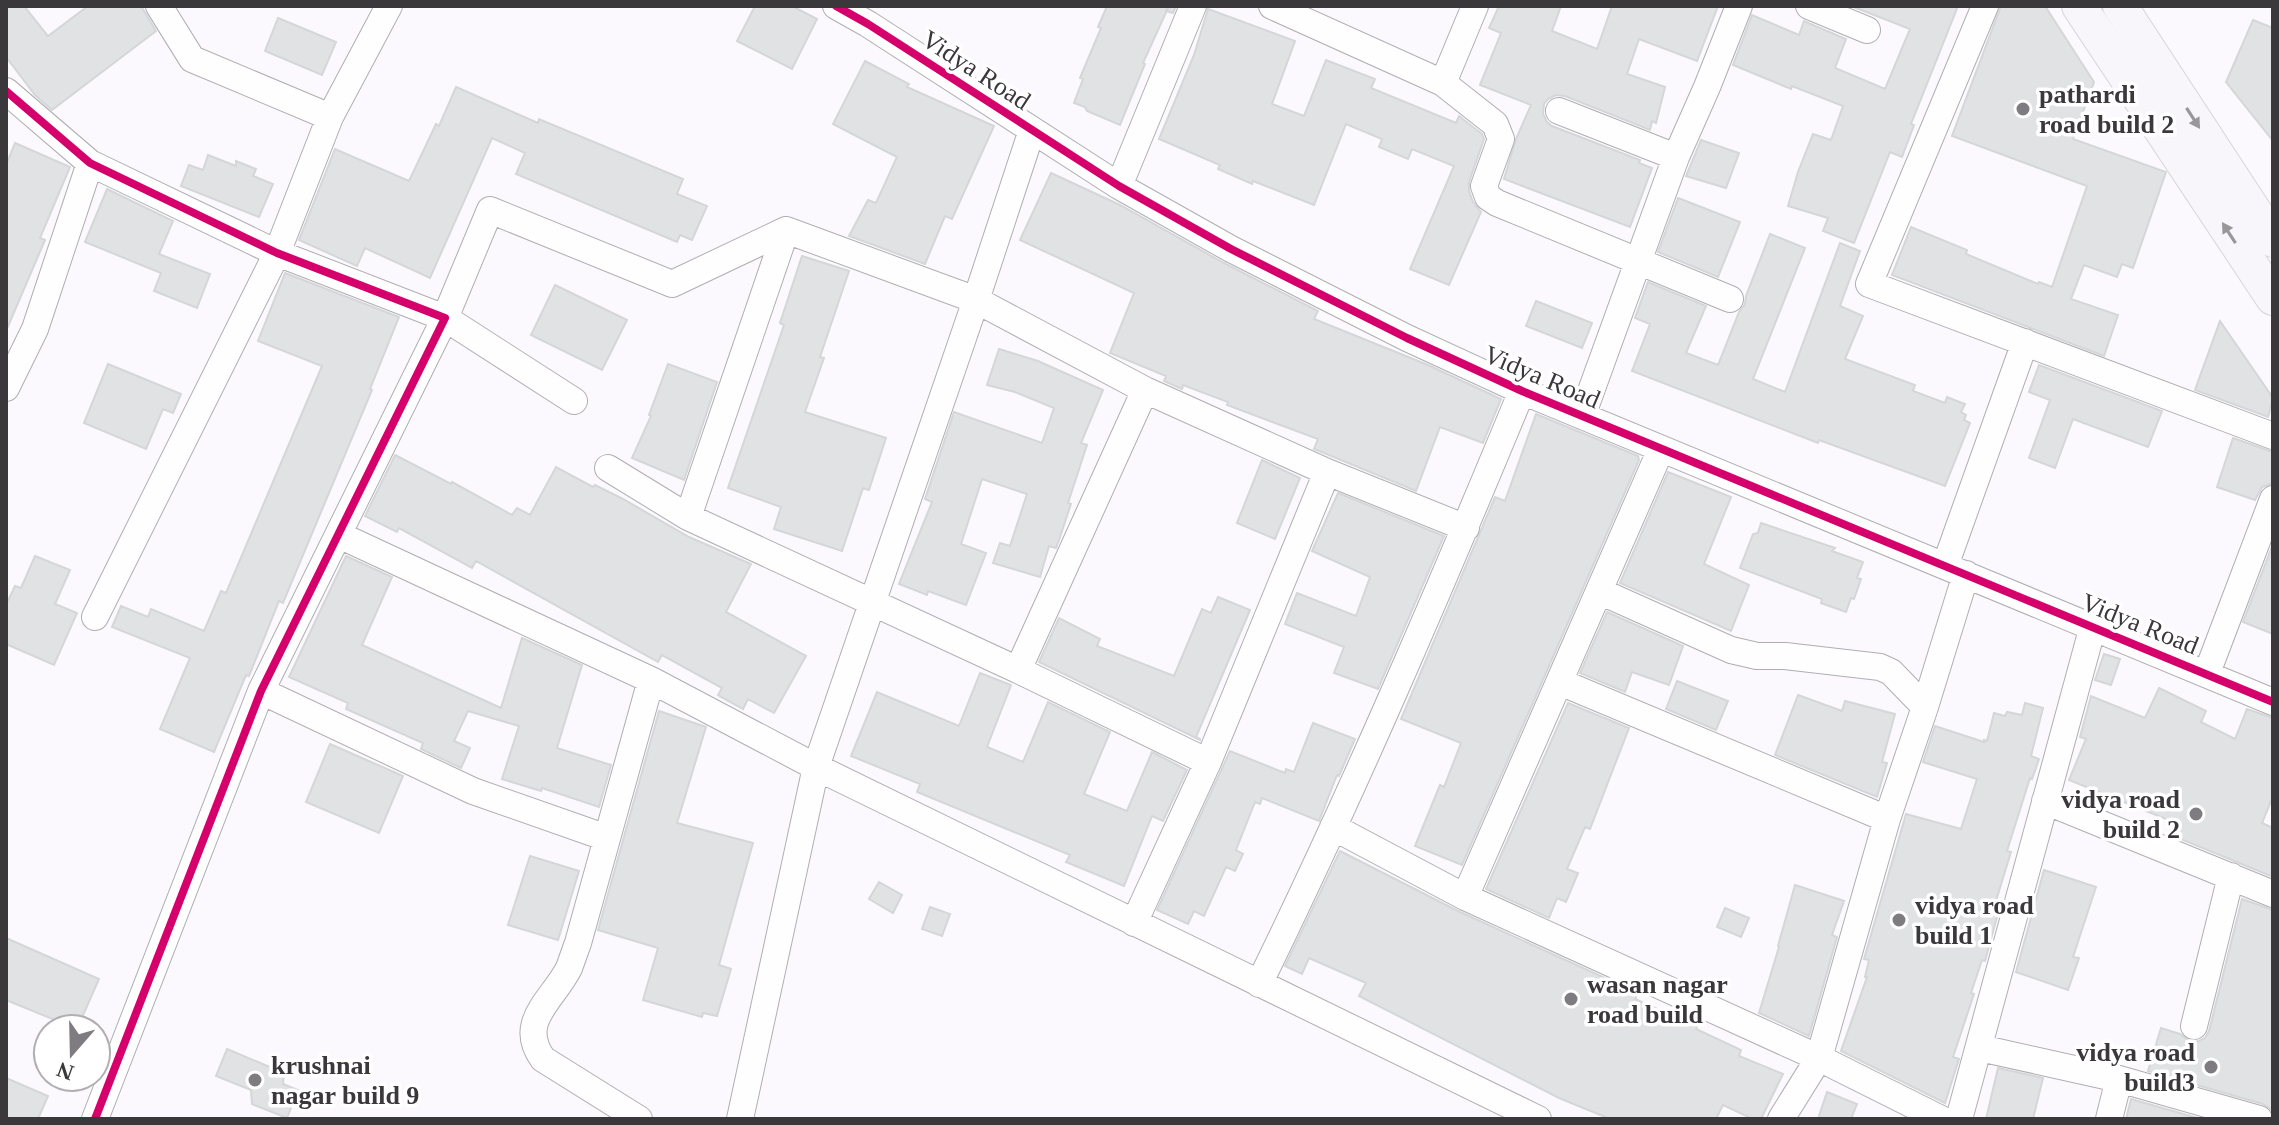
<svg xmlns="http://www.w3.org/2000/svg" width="2279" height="1125" font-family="'Times New Roman',serif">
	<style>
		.building { fill: #e1e2e4; stroke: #d4d6d8; stroke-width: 2 }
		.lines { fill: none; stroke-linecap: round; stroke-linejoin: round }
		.minor-casing { stroke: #b0aeb1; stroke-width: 28 }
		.major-casing { stroke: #d6d5d7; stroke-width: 36 }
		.minor { stroke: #fefeff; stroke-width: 26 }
		.major { stroke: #f8f6fa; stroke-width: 34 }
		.cycleway-casing { stroke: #fff; stroke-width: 13 }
		.cycleway { stroke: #d6006c; stroke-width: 8 }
		.oneway { fill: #9a979b }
		.poi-dot { fill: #7e7c80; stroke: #fff; stroke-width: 3 }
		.labels { text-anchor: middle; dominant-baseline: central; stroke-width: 7; stroke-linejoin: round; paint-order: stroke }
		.street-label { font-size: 26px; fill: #3b383c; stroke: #fff }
		.poi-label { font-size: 26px; font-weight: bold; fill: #3b383c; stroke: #fff; text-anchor: start }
	</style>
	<rect width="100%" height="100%" fill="#fbf9fd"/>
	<path class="building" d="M6 6H24L48 36 88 6H141L156 31 52 110 35 95 6 57Z
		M755 6H792L817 19 792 69 737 41Z
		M1107 6H1176L1173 13 1166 11 1168 8 1143 63 1145 64 1120 125 1087 111 1085 107 1074 103 1083 79 1080 78 1101 28 1098 27Z
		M1499 6H1561L1552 31 1597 49 1612 6H1718L1697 61 1639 39 1627 74 1665 87 1656 123 1652 121 1650 130 1565 96 1556 95 1548 99 1544 104 1543 114 1547 122 1552 126 1640 160 1639 163 1652 168 1630 227 1504 179 1516 139 1531 105 1480 85 1501 33 1489 28Z
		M1851 6H1958L1911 124 1914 125 1902 157 1890 152 1854 243 1823 231 1828 218 1788 206 1798 172 1813 134 1831 140 1843 106 1792 86 1791 89 1733 65 1752 15 1799 35 1804 21 1846 39 1835 68 1885 89 1910 29Z
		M2001 6H2045L2094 82 2073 139 2166 172 2133 268 2122 264 2117 277 2084 265 2071 299 2118 315 2104 356 1892 275 1911 227 1967 250 1966 254 2038 284 2039 282 2052 287 2087 186 1952 136Z
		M1208 9 1295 41 1272 104 1304 116 1326 60 1375 79 1371 88 1456 123 1459 116 1482 134 1484 139 1469 182V191L1473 202 1481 212 1449 285 1410 269 1454 166 1412 149 1408 159 1379 147 1382 139 1346 124 1314 205 1253 181 1252 184 1218 169 1220 165 1159 139 1194 55Z
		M278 18 336 42 322 75 265 51Z
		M2253 20 2273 28V141L2226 82Z
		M865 61 909 84 907 87 994 126 952 219 945 216 925 264 849 236 868 200 876 203 897 157 833 124Z
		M456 87 538 123 539 119 683 179 677 194 707 206 692 240 680 235 677 242 516 174 525 153 492 138 430 278 365 248 357 266 299 240 335 149 409 181 436 124 439 126Z
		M1701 140 1739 153 1726 188 1686 176Z
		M15 143 70 167 40 238 45 240 6 331V165Z
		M208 155 236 166V161L256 169 253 176 273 184 259 217 181 186 189 165 203 170Z
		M1051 173 1120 205 1224 263 1318 311 1314 319 1428 365 1501 399 1483 443 1440 427 1416 491 1314 449 1318 439 1227 405 1228 402 1183 385 1182 389 1164 381 1166 376 1110 353 1134 293 1020 240Z
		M107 189 173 221 159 254 210 274 197 308 154 291 161 273 85 242Z
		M1678 198 1740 222 1718 277 1658 252Z
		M1770 234 1805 248 1753 379 1785 392 1840 243 1860 251 1840 306 1863 316 1845 359 1915 385 1913 391 1945 403 1947 397 1965 404 1961 412 1966 415 1964 420 1970 423 1945 486 1819 440 1818 443 1632 371 1650 324 1635 318 1648 282 1706 306 1686 353 1718 365 1739 312 1745 304 1746 296Z
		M802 256 849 271 820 357 824 358 805 412 886 438 869 490 863 488 842 551 774 529 781 507 728 488 784 325 780 323Z
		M285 273 399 317 370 389 372 390 283 603 279 601 249 676 246 675 214 752 160 729 190 658 112 627 121 606 148 617 151 609 204 631 221 591 226 593 322 366 258 341Z
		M555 285 627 320 602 370 531 335Z
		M1536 301 1592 323 1582 348 1526 326Z
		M2220 321 2273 398 2268 417 2195 390Z
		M999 349 1038 361 1103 390 1081 443 1087 445 1068 503 1071 504 1059 540 1056 548 1049 546 1040 577 993 563 1000 543 1010 546 1027 494 982 479 961 544 986 553 966 605 928 591 927 595 899 584 932 502 925 499 954 412 1042 443 1054 408 1015 392 987 385Z
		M108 364 181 394 173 413 163 409 146 449 84 423Z
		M668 364 717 382 684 480 632 458 651 416 649 415Z
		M2039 365 2162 411 2148 447 2073 419 2055 468 2029 458 2050 400 2029 392Z
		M1536 414 1638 456 1639 460 1462 865 1415 846 1440 785 1444 787 1461 743 1401 719 1495 497 1505 501Z
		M2233 438 2273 452V483L2262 487 2255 500 2217 487Z
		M395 455 451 484 452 482 512 515 517 508 530 515 556 467 593 487 595 485 623 499 689 537 751 564 726 612 806 656 774 713 748 699 743 709 718 695 722 688 662 655 658 662 476 561 472 568 399 528 397 532 365 516Z
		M1262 460 1300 478 1275 539 1237 523Z
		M1668 472 1731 497 1704 564 1749 585 1731 631 1620 583Z
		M1338 493 1444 536 1378 689 1334 673 1344 647 1285 624 1297 593 1356 616 1370 577 1312 551Z
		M1761 523 1835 548 1832 551 1863 562 1857 578 1861 579 1854 599 1851 598 1846 612 1821 603 1822 599 1740 568 1753 534 1758 533Z
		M2273 544V634L2243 622Z
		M35 556 70 570 55 604 77 613 54 665 6 644V605L15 586 21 588Z
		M346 556 392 577 362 645 501 708 522 638 582 665 557 748 611 765 599 807 542 788 541 791 502 779 519 726 468 711 454 741 470 748 461 768 421 749 423 743 346 709 348 703 289 677Z
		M1218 597 1250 610 1196 737 1200 739V740L1039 662 1059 618 1100 639 1097 646 1174 676 1202 609 1211 613Z
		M1607 612 1683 646 1669 685 1632 672 1625 692 1580 673Z
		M2104 654 2120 659 2111 685 2095 680Z
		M980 673 1011 685 987 747 1023 762 1048 702 1110 732 1084 794 1127 811 1152 752 1187 770 1163 821 1152 816 1124 886 1066 862 1070 855 917 792 920 784 851 756 877 692 959 726Z
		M1677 681 1728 701 1716 730 1666 709Z
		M2159 688 2206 711 2201 722 2235 739 2247 709 2273 718V796L2262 823 2273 828V877L2171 835 2176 823 2069 780 2086 739 2080 737 2091 696 2145 718Z
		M1798 695 1842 711 1845 701 1895 714 1882 762 1887 763 1877 797 1775 755Z
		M1568 703 1629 728 1590 829 1585 827 1567 869 1578 873 1566 902 1557 898 1549 918 1486 889Z
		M2025 703 2043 708 2031 756 2039 759 2032 779 2030 778 2007 851 2011 852 1995 904 2000 906 1985 961 1982 960 1971 993 1974 994 1953 1057 1959 1059 1945 1103 1841 1051 1867 977H1865L1869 960 1864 959 1906 814 1961 829 1977 779 1923 762 1935 726 1984 742V740L1987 741 1994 713 2005 716 2007 712 2022 715Z
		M659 711 706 727 677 823 753 843 719 965 731 969 717 1016 703 1013 702 1017 643 1000 658 948 598 930Z
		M1313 723 1355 739 1339 776 1337 775 1319 821 1262 798 1260 804 1255 802 1236 850 1243 854 1235 871 1226 867 1204 916 1194 911 1188 924 1157 910 1230 751 1285 773 1286 769 1294 772Z
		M330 744 403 776 379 833 306 802Z
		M1340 851 1458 911 1638 993 1635 999 1697 1027 1696 1029 1741 1050 1739 1056 1783 1074 1761 1119H1753L1723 1105 1716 1119H1610L1559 1098 1359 996 1366 983 1309 958 1302 974 1285 966Z
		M530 856 579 871 558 940 508 925Z
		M2044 870 2096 887 2073 957 2079 958 2068 990 2016 972Z
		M879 882 902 895 893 913 869 899Z
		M1795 885 1844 901 1832 935 1837 937 1809 1036 1759 1013 1779 947 1778 946Z
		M2242 899 2273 910 2272 1110 2263 1104 2148 1071 2161 1028 2180 1034 2191 1042 2199 1041 2205 1038 2209 1031Z
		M930 907 950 914 942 936 922 929Z
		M1725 908 1749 918 1741 937 1717 927Z
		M6 938 99 979 77 1029 6 1000Z
		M227 1049 284 1073 283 1084 298 1090 287 1118 252 1104 251 1090 216 1076Z
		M1998 1068 2043 1078 2033 1119H1986Z
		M6 1078 48 1096 38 1119H6Z
		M1827 1092 1857 1104 1851 1119H1818Z
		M2131 1099 2201 1119H2126Z"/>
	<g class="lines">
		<g class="minor-casing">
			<path id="minor" d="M836 6 868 24 1119 186 1231 249 1407 338 1522 391 2273 702
				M1272 6 1443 83 1495 124 1501 139 1484 186 1488 197 1497 203 1730 299
				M1809 6 1867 30
				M1985 6 1869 284 2273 436
				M1443 83 1475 6
				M6 91 90 163 277 253 445 318 261 691 95 1119
				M1559 111 1676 157
				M330 117 389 6
				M1119 186 1193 6
				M786 230 976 300 1145 390 1018 670 688 517Z
				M6 388 35 329 90 163
				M1145 390 1327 472 1466 528
				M574 401 445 318 490 210 672 284 786 230
				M1582 416 1676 157 1707 87 1739 6
				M608 468 688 517
				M339 535 651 680 816 767 1538 1119
				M1945 566 2025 342
				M1599 591 1731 650 1757 656H1785L1880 667 1891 672 1925 707
				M95 617 277 253 330 117 192 59 159 6
				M1018 670 1208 762
				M2207 673 2273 499
				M1560 682 1887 819
				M261 691 473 791 607 838
				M2045 801 2273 894
				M1333 827 1465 897 1819 1058 1941 1119
				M1465 897 1661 449
				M1134 923 1208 762 1327 472
				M1259 984C1354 790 1439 591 1522 391
				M2194 1026 2231 876
				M1980 1048 2119 1079 2259 1119
				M639 1119 543 1059C516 1022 553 1000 569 968 572 960 575 951 578 943L651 680
				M740 1119 816 767 976 300 1032 130
				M1781 1119 1819 1058 1887 819 1925 707 1966 574
				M1959 1119 2093 626
				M2109 1119 2119 1079"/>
		</g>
		<g class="major-casing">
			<path id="major" d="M2079 6 2273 298
				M2120 6 2273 240"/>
		</g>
		<use href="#minor" class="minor"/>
		<use href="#major" class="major"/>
		<g class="cycleway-casing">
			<path id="cycleway" d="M836 6 868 24 1119 186 1231 249 1407 338 1522 391 2273 702
				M6 91 90 163 277 253 445 318 261 691 95 1119"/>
		</g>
		<use href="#cycleway" class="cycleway"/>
	</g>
	<defs><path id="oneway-solid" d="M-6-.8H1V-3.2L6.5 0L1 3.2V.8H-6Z" transform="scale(2)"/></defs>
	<g class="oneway">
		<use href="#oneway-solid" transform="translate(2193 118) rotate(57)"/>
		<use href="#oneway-solid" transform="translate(2229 233) rotate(-123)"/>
	</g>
	<g class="poi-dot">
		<circle cx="2023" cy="109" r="8"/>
		<circle cx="2196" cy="814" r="8"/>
		<circle cx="1899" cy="920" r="8"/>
		<circle cx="1571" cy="999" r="8"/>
		<circle cx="2211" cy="1067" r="8"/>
		<circle cx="255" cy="1080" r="8"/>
	</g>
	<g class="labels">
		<g class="street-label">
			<text transform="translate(976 70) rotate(33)">Vidya Road</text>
			<text transform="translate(1542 377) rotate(23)">Vidya Road</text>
			<text transform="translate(2140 624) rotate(22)">Vidya Road</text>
		</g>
		<g class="poi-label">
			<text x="2039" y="94">pathardi<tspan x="2039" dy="30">road build 2</tspan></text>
			<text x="2180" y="799" text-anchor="end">vidya road<tspan x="2180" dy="30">build 2</tspan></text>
			<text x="1915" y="905">vidya road<tspan x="1915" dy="30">build 1</tspan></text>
			<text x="1587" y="984">wasan nagar<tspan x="1587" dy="30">road build</tspan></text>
			<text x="2195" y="1052" text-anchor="end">vidya road<tspan x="2195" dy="30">build3</tspan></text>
			<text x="271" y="1065">krushnai<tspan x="271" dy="30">nagar build 9</tspan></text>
		</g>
	</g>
	<rect width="2279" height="1125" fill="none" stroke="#3b383c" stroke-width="16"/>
	<g transform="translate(72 1053) rotate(200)"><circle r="38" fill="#ffffff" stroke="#b1afb1" stroke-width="2"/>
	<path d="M0-6L14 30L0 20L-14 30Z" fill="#7e7c80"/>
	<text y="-12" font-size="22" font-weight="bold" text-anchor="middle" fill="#3b383c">N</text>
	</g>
</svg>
